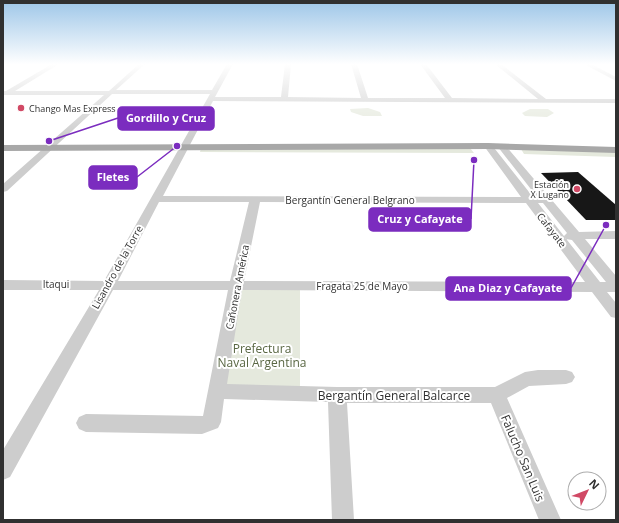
<svg xmlns="http://www.w3.org/2000/svg" width="619" height="523" font-family="'Open Sans',sans-serif">
	<style>
		.green { fill: #e5e9dd }
		.building { fill: #171717 }
		.lines { fill: none; stroke-linecap: round; stroke-linejoin: round }
		.minor { fill: #cdcdcd; fill-rule: evenodd }
		.major { fill: #a8a8a8; fill-rule: evenodd }
		.poi-dot { fill: #d14965; stroke: #fff; stroke-width: 1.5 }
		.labels { text-anchor: middle; dominant-baseline: central; stroke-width: 4; stroke-linejoin: round; paint-order: stroke }
		.far-poi-label { font-size: 9px; fill: #303030; stroke: #fff; text-anchor: start }
		.street-label { font-size: 10px; fill: #303030; stroke: #fff }
		.near-park-label { font-size: 12px; fill: #596743; stroke: #fff }
		.near-street-label { font-size: 12px; fill: #303030; stroke: #fff }
		.leader { fill: none; stroke: #7b2cbf; stroke-width: 1.5 }
		.callout-dot { fill: #7b2cbf; stroke: #fff; stroke-width: 1.5 }
		.callout { fill: #7b2cbf; stroke: #7b2cbf; stroke-width: 1.5 }
		.callout-label { font-size: 11px; text-anchor: middle; font-weight: bold; fill: #fff }
	</style>
	<rect width="100%" height="100%" fill="#fff"/>
	<path class="green" d="M368 108 380 112 382 116H363L351 112 350 109Z
		M530 109H548L554 113 547 117 525 116 522 113Z
		M201 148H470L474 153 200 152Z
		M521 149 616 152V157L524 154Z
		M236 285 300 286V394L217 391Z"/>
	<path class="building" d="M578 172 616 205V220H586L541 173Z"/>
	<g class="lines">
		<path class="minor" d="M52 64H59L15 91H109L139 64H145L116 90H212L227 64H233L215 97H281L285 64H291L288 97 361 98 351 64H357L368 98H445L420 64H426L452 98 538 99 495 64H501L546 99H616V103L213 101 163 196 521 197 484 146 488 143 491 144 533 197H537L498 147 502 144 505 145 579 232 616 231V239H585L616 276V292H607L616 303V318L611 317 592 292 242 290 227 384 337 387H495L525 372 538 370H566L572 372 575 377 572 382 566 384 529 386 507 398 561 520H539L491 403H347L354 520H332L328 402 224 399 221 422 218 428 202 434 86 432 79 429 76 423 79 417 86 414 203 416 228 290H113L10 477 3 480V450L99 290H3V280L104 281 210 94H112L7 191 3 192V184L104 95H3V91H6ZM159 202H249L230 281H118ZM260 202 526 203 585 282 244 281ZM538 203H543L567 233 564 236 566 239 572 240 606 282H600Z
			M584 64H591L616 77V81Z"/>
		<path class="major" d="M488 143 616 147V153L488 149 3 151V145Z"/>
	</g>
	<linearGradient id="sky" x2="0" y2="1"><stop stop-color="#9dc6e8"/><stop offset="0.47" stop-color="#fff"/><stop offset="1" stop-color="#fff" stop-opacity="0"/></linearGradient>
	<rect width="619" height="137" fill="url(#sky)"/>
	<g class="poi-dot">
		<circle cx="21" cy="108" r="4"/>
		<circle cx="577" cy="189" r="4"/>
	</g>
	<g class="labels">
		<g class="far-poi-label">
			<text x="29" y="108">Chango Mas Express</text>
			<text x="569" y="184" text-anchor="end">Estación<tspan x="569" dy="10">X Lugano</tspan></text>
		</g>
		<g class="street-label">
			<text x="350" y="200">Bergantín General Belgrano</text>
			<text transform="translate(552 230) rotate(52)">Cafayate</text>
			<text transform="translate(117 267) rotate(-61)">Lisandro de la Torre</text>
			<text x="56" y="284">Itaqui</text>
			<text x="362" y="286">Fragata 25 de Mayo</text>
			<text transform="translate(237 287) rotate(-79)">Cañonera América</text>
		</g>
		<g class="near-park-label">
			<text x="262" y="348">Prefectura<tspan x="262" dy="14">Naval Argentina</tspan></text>
		</g>
		<g class="near-street-label">
			<text x="394" y="395">Bergantín General Balcarce</text>
			<text transform="translate(523 458) rotate(67)">Falucho San Luis</text>
		</g>
	</g>
	<path class="leader" d="M49 141L118 118M177 146L137 177M474 160L471 219M606 225L571 288"/>
	<g class="callout-dot">
		<circle cx="49" cy="141" r="4"/>
		<circle cx="177" cy="146" r="4"/>
		<circle cx="474" cy="160" r="4"/>
		<circle cx="606" cy="225" r="4"/>
	</g>
	<g class="callout">
		<rect x="118" y="107" width="96" height="23" rx="4"/>
		<rect x="89" y="166" width="48" height="23" rx="4"/>
		<rect x="369" y="208" width="102" height="23" rx="4"/>
		<rect x="446" y="277" width="125" height="23" rx="4"/>
	</g>
	<g class="callout-label">
		<text x="166" y="122">Gordillo y Cruz</text>
		<text x="113" y="181">Fletes</text>
		<text x="420" y="223">Cruz y Cafayate</text>
		<text x="508" y="292">Ana Diaz y Cafayate</text>
	</g>
	<rect width="619" height="523" fill="none" stroke="#303030" stroke-width="8"/>
	<g transform="translate(587 491) rotate(47)"><circle r="19" fill="#ffffff" stroke="#acacac"/>
	<path d="M0-3L7 15L0 10L-7 15Z" fill="#d14965"/>
	<text y="-6" font-size="11" font-weight="bold" text-anchor="middle" fill="#303030">N</text>
	</g>
</svg>
